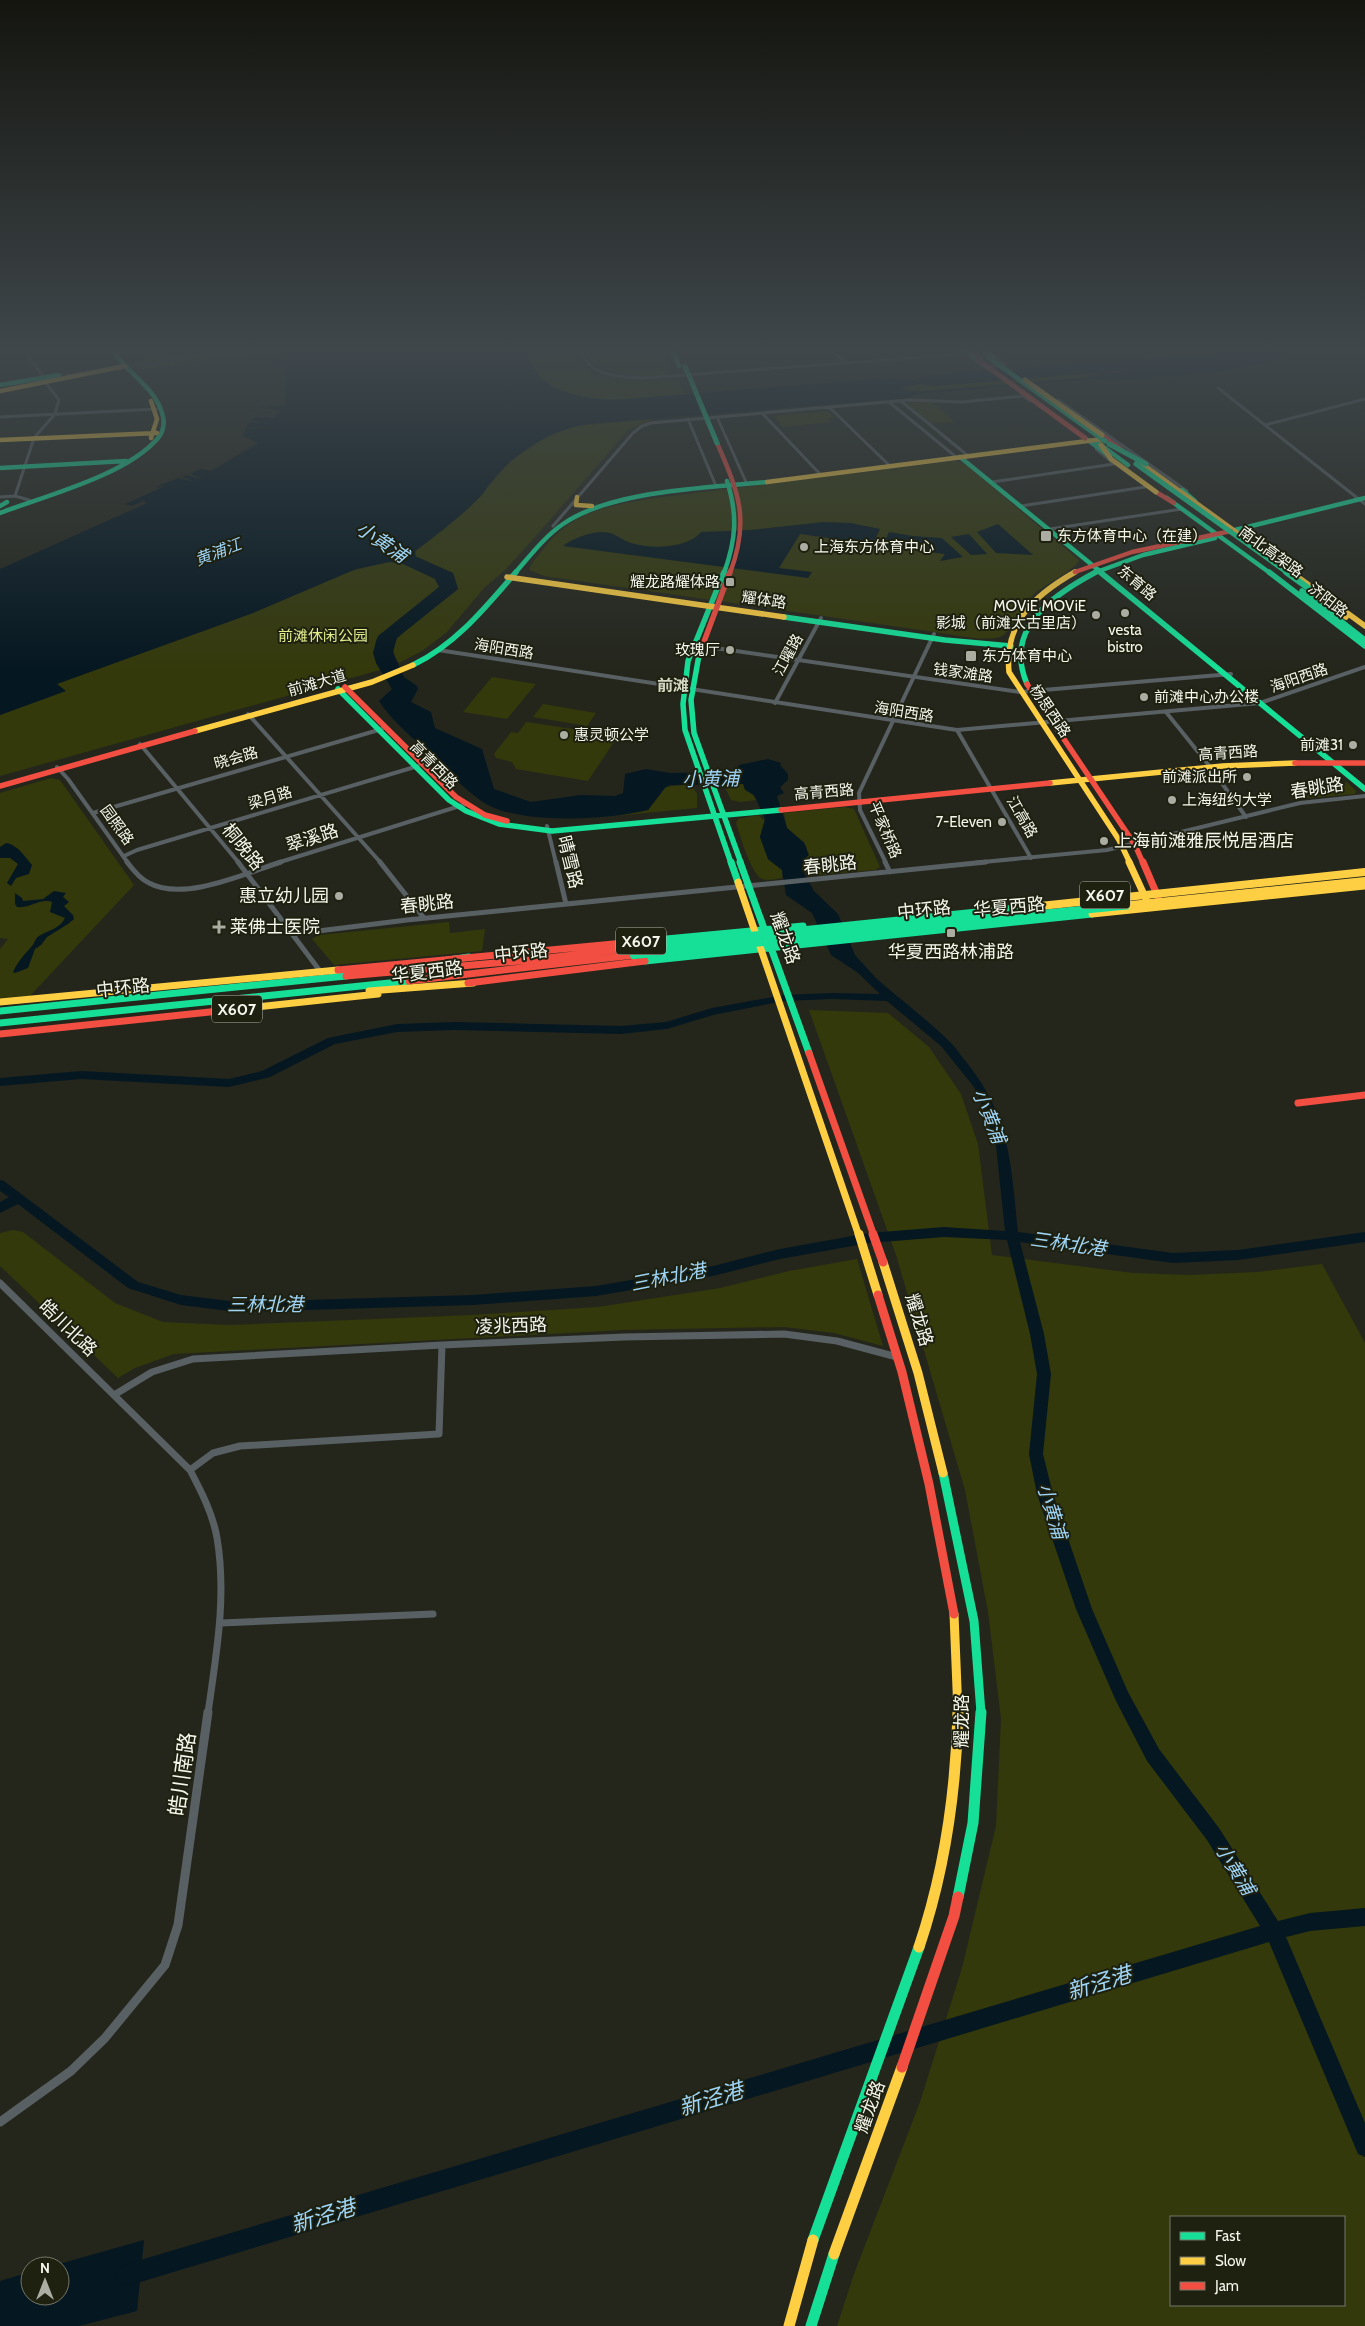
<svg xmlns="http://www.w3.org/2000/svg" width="1365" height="2326" font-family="Cabin,'Noto Sans SC',sans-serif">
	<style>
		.green { fill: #34390b; fill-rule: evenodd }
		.water { fill: #051721; fill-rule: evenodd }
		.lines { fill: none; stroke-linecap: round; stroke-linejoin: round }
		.river { fill: #051721; fill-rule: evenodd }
		.secondary-tunnel { stroke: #43453b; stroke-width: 4.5; stroke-dasharray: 4.5 2; stroke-linecap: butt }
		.street-far4 { stroke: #586063; stroke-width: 3 }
		.street-far3 { stroke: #586063; stroke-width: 4 }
		.street-far2 { stroke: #586063; stroke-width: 5 }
		.street-far1 { stroke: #586063; stroke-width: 7 }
		.street { stroke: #586063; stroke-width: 9 }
		.fast-far4 { stroke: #16e098; stroke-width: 4.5 }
		.fast-far3 { stroke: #16e098; stroke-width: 5.5 }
		.fast-far2 { stroke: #16e098; stroke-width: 7 }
		.fast-far1 { stroke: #16e098; stroke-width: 9 }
		.fast { stroke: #16e098; stroke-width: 11 }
		.slow-far4 { stroke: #ffcf43; stroke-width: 4.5 }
		.slow-far3 { stroke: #ffcf43; stroke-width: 5.5 }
		.slow-far2 { stroke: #ffcf43; stroke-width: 7 }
		.slow-far1 { stroke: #ffcf43; stroke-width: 9 }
		.slow { stroke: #ffcf43; stroke-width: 11 }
		.jam-far4 { stroke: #f24e42; stroke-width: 4.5 }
		.jam-far3 { stroke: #f24e42; stroke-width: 5.5 }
		.jam-far2 { stroke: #f24e42; stroke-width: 7 }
		.jam-far1 { stroke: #f24e42; stroke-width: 9 }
		.jam { stroke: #f24e42; stroke-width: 11 }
		.fast-bridge-far2 { stroke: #16e098; stroke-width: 5 }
		.fast-bridge-far1 { stroke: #16e098; stroke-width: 6 }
		.fast-bridge { stroke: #16e098; stroke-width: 8 }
		.slow-bridge-far1 { stroke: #ffcf43; stroke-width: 5 }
		.slow-bridge { stroke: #ffcf43; stroke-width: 8 }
		.jam-bridge { stroke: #f24e42; stroke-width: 5 }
		.poi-dot { fill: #abada3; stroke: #1e2010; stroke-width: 2 }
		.labels { text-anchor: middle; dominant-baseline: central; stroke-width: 4; stroke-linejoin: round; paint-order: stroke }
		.far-poi-label { font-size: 15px; fill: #f4f6eb; stroke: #1e2010; text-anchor: start }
		.far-street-label { font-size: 15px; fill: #f4f6eb; stroke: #1e2010 }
		.far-park-label { font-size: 15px; fill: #e2ed8c; stroke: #1e2010 }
		.far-water-label { font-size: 16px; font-style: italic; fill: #9ed4f6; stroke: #1e2010 }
		.far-quarter-label { font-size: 16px; font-weight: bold; fill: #d4d7c2; stroke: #1e2010 }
		.shield { fill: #1e2010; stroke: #b4b6a9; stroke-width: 1 }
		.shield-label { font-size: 16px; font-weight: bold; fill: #f4f6eb }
		.street-label { font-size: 18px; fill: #f4f6eb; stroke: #1e2010 }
		.poi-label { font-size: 18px; fill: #f4f6eb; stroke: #1e2010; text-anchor: start }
		.water-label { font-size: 19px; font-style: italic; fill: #9ed4f6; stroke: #1e2010 }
		.near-street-label { font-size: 21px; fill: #f4f6eb; stroke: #1e2010 }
		.near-water-label { font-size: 22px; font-style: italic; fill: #9ed4f6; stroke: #1e2010 }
	</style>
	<rect width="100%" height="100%" fill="#24261c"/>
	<path class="green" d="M241 347H246L252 355 247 354 145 369H139L132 363 142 360 143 357 174 355Z
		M526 347H573C574 351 575 358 578 361 593 384 654 380 679 379L684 395C643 399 577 408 543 380 536 374 531 362 526 355L528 353Z
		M659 348 663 349 672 371C661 385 594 373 586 356L588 353 594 352Z
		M1085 374 1087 377 1084 378 926 391H909L901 388 920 384 936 386Z
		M918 401 931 402 955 422 931 423 907 403Z
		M827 411 836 418H828L831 422 783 427 774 416Z
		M653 419 628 430 536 536 505 570 485 587 446 633 422 651 399 663C393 656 392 648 396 640 400 632 447 598 458 589L453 573 416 557V551L470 507 511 461 549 435 566 428 586 425Z
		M954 461 964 463 1079 560C1078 568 1043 586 1034 594 1026 601 1008 634 1002 636 987 643 951 634 934 632L544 576 529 570C531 562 539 555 544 548 574 510 609 506 654 498Z
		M389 562 401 563 430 576 435 579 439 587 403 617 376 663 380 670 0 776V715L65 691 56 684 253 613 351 571Z
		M492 677 536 684 507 719 463 712Z
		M543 704 596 713 587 726 533 717Z
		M526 722H527L618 736 588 781 516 769 512 762 496 758 494 754 511 732 518 733Z
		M51 778 60 780 134 885 30 996 0 999V949L8 939 0 938V793Z
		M1347 782 1356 791 1355 794 1308 798 1297 785H1336Z
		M723 783 743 784 757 800 740 802 731 800Z
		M691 784 697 794V808L614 816 648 810 665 787Z
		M845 807 854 809 880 867 875 870 807 876 802 869 807 848 804 842 787 828 784 813Z
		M758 815 765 821 760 837 768 859 782 870V878C776 879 767 881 762 879 751 874 740 835 736 823L738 819Z
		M449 922 450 933 485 929 482 951 334 965 312 939 319 935Z
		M809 1010 888 1013 929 1047 961 1094 978 1144 992 1255 1133 1273 1190 1275 1257 1272 1322 1264 1365 1343V2326H837L854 2274 920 2102 962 1968 996 1826 1001 1719 988 1612 965 1490 896 1255ZM1344 2217V2305H1171V2217Z
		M13 1230 23 1232 115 1303 163 1322 229 1325 471 1315 598 1307 720 1288 789 1271 857 1259 883 1346 834 1333 784 1327 623 1330 174 1354 135 1368 118 1378 0 1266V1233Z"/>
	<path class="water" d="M277 347H525L528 353 527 356C532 363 536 373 542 379 560 395 592 399 614 400L891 378 915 379 925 376 1293 347H1365V351L1297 357 1213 373 1111 381 1093 379 916 394 909 398 586 424C550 431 516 451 492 481 487 487 484 494 478 499 459 518 437 535 415 551V556L453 573 458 589 397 638 393 652 395 657 404 677 417 686 418 689 411 702 431 712 435 728 482 749 494 789 531 802 581 795 615 796 623 793 625 774 646 769 670 773 736 772 739 765 768 759 781 763 780 765 788 774V780L780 787 784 793 777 796 787 828 804 843 809 855 803 861 802 869 814 891 838 914 855 955 874 976 875 984 831 955 812 913 786 895 782 870 768 859 760 837 765 819 754 795 745 790 743 784 670 785 665 788 648 810C607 820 514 826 480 800 461 786 443 767 426 751 411 736 391 720 379 701L392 689 376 663 373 653 376 641 378 636 439 587 435 579 401 563 389 562 356 569 253 613 57 684 66 691 0 715V569L147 503 143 501 132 506 125 504 167 485 156 488 158 486 178 478 195 482 182 477 187 475 201 479V478L190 474 201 469 211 471 258 443 243 436 246 428H270L247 427 249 422 263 423 251 420 254 417 275 418 274 416 282 410 261 408 262 407 285 405V367H271L275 363 267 362 263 357 274 355 278 359H282ZM1125 370 1135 371 1102 374 1092 377 926 391H909L901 388 920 384 936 386Z
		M823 522 851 523 880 529 873 544 800 534 779 568 812 572 808 578 563 546C573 538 596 529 610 533 617 535 624 541 631 543 651 549 687 549 701 532L750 530Z
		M998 524 1033 555 996 553 977 532Z
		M889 532 913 536 942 538 963 557 940 561 945 554 882 546Z
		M969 534 987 554 971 555 951 537Z
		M6 843C17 844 26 858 32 865L29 874 16 878 11 886 7 883 18 864 10 858H0V847Z
		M54 891 66 893 63 897 69 902 64 906 73 915 74 919 68 924 47 937 41 945 35 949 28 968 15 973 13 972C18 961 25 954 32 946 35 943 35 938 39 936 48 930 60 929 65 918L50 912 52 902C39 898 30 909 17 907L15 904V893L22 898 23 901 43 899Z
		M144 2240 137 2311 79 2326H0V2281L30 2272V2296H60V2266H52Z"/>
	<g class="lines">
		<path class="river" d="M863 969 867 970C893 994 922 1015 948 1040 955 1046 961 1056 967 1063 1011 1118 1011 1166 1018 1232L1173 1253 1238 1250 1365 1232V1242L1238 1260 1173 1263 1020 1242 1044 1334 1051 1374 1043 1454 1053 1494 1092 1609 1128 1692 1159 1749 1219 1828 1278 1921 1310 1913 1365 1908V1926L1310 1931 1286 1937 1365 2123V2157L1358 2154 1269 1942 127 2286 120 2282 116 2275 120 2268 127 2264 1260 1926 1207 1840 1147 1761 1116 1701 1076 1609 1037 1494 1029 1454 1037 1374 1030 1334 1007 1240 944 1237 869 1243 780 1259 713 1276 596 1296 473 1305 237 1312 181 1305 128 1288 18 1204 0 1213V1202L9 1197 0 1191V1180L4 1181 138 1282 181 1295 237 1302 473 1295 596 1286 713 1266 780 1249 869 1233 944 1227 1005 1231 996 1146 986 1115 974 1087 941 1046 887 1001 832 999 784 1001 713 1015 667 1029 621 1034 455 1030 397 1032 335 1044 270 1077 229 1087 81 1079 0 1086V1078L81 1071 229 1079 262 1071 328 1038 397 1024 455 1022 621 1026 666 1022 712 1008 784 995 832 993 880 994 857 972Z"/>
		<path class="secondary-tunnel" d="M118 369 250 347
			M53 377 88 372
			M19 384 55 378"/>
		<path class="street-far4" d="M0 347H15
			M30 347 28 356 42 375
			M580 347C586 377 619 377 644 378L966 354
			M826 347 847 363
			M955 347 984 367 1005 364 989 352
			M1163 347 1173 355
			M581 351 636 347
			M1218 388 1365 504
			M1058 400 1187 491
			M901 401 967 455
			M889 402 955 456
			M830 408 890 466
			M762 413 821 475
			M0 417 157 409
			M717 417 746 482
			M688 419 716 486
			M1265 425 1365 399
			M1096 449 1112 462
			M992 482 1114 464
			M15 496 34 438 55 414 59 400 46 383
			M0 497 15 496 29 500
			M1021 506 1145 487
			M553 526 633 433 642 426 651 423 909 400 962 402 1024 396 1030 401
			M1050 529 1182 509"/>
		<path class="street-far3" d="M694 645 1020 692 1231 674
			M438 650 957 730 1260 703 1365 667
			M775 703 821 618
			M1166 712 1211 768 1246 817
			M248 714 381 863
			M957 730 1031 858
			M140 744 239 863
			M57 767 68 779 128 863
			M93 813 382 729
			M547 826 556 863
			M124 856 137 850 418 766
			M277 863 466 804
			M886 863 860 810 859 793 934 634
			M973 863 1107 850 1300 803 1365 796"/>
		<path class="street-far2" d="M127 862C133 870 140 879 149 883 184 902 246 873 281 862
			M238 862 320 971
			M380 862 424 918
			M556 862 566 904
			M885 862 890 872
			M294 934 407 920 986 862"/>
		<path class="street-far1" d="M0 1283 190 1470C201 1491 213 1514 217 1538 227 1597 216 1655 208 1713
			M114 1395 152 1372 193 1359 442 1345 624 1337 784 1334 837 1341 897 1357
			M190 1470 213 1453 240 1446 439 1434 442 1345
			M221 1623 433 1614"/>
		<path class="street" d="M0 2122 71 2071 105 2038 165 1965 178 1925 208 1712"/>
		<path class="fast-far4" d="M671 347 679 366
			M960 347 977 359
			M0 385 59 375
			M1085 438 1108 455
			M1097 442 1128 465
			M960 457 1102 573
			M0 468 126 461
			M1182 490 1195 501
			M1167 498 1270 573
			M0 506 7 502
			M0 513C45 496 127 475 158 438 164 431 165 421 162 413 154 385 124 372 111 347
			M1231 531 1365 498
			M515 573C530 556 544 537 563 524 612 490 708 488 767 482
			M724 573C736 540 738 515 727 481
			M1094 573 1143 555 1215 538"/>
		<path class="fast-far3" d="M724 572 688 661 683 704 685 730 731 863
			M1100 572 1365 789
			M1269 572 1365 646
			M1302 591 1365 640
			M784 617 945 640 1011 646
			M699 655 691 700 694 733 741 863
			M413 665C456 644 485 608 516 572
			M1027 684C1003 628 1053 595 1096 572
			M338 689 449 800 466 811 499 824 552 831 781 810"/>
		<path class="fast-far2" d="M731 862 738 882
			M740 862 809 1053
			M624 943 803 926
			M448 960 469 957
			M645 961 1092 914
			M0 1011 346 976
			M0 1023 409 981"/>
		<path class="fast-far1" d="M943 1473 974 1621 981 1713"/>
		<path class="fast" d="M958 1897 973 1823 981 1712
			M813 2240 919 1947
			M811 2326 834 2254"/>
		<path class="slow-far4" d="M978 347 993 357
			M0 391 125 366
			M151 401 157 419 151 438
			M0 440 157 433
			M1137 460 1293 573
			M767 482 1103 439
			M577 497 576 505 592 506
			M1073 573 1075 572"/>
		<path class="slow-far3" d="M1075 572C1035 595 1004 622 1009 672L1119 840 1130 863
			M1291 572 1365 626
			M507 577 784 617
			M1311 590 1346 617
			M195 731 372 682 413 665
			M1050 783 1223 766 1295 763"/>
		<path class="slow-far2" d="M1129 862 1146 899
			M738 882 859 1236
			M1092 914 1365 886
			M369 991 473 983
			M0 1002 338 970
			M229 1010 378 994"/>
		<path class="slow-far1" d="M859 1234 878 1295
			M883 1262 918 1373 943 1473
			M954 1614 958 1713"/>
		<path class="slow" d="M919 1947C945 1870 956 1793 958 1712
			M834 2254 902 2067
			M789 2326 813 2240"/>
		<path class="jam-far4" d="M965 347 981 358
			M1102 435 1122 450
			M717 443C739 493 750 520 730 573
			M1156 492 1174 503
			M1075 572 1132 552 1231 531"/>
		<path class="jam-far3" d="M699 655 730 572
			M1027 684 1135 845 1143 863
			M345 687 456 797 485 815 507 821
			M1295 763H1365
			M0 786 195 731
			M781 810 1050 783"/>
		<path class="jam-far2" d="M1143 862 1158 897
			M338 970 624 943
			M346 976 531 960 632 948
			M409 981 634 955
			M468 983 645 961
			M0 1034 229 1010
			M809 1053 874 1236
			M1298 1103 1365 1095"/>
		<path class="jam-far1" d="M873 1234 883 1262
			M878 1295 902 1372 929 1484 954 1614"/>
		<path class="jam" d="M902 2067 954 1916 958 1897"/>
		<path class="fast-bridge-far2" d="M988 357 1105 441
			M685 366 717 443
			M1109 444 1146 464
			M1136 464 1288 573"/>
		<path class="fast-bridge-far1" d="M1286 572 1311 590"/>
		<path class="fast-bridge" d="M632 948 1040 906
			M634 955 1131 905"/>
		<path class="slow-bridge-far1" d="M1025 380 1102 435
			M1101 445 1111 459 1156 492"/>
		<path class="slow-bridge" d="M1131 905 1365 881
			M1040 906 1365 872"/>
		<path class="jam-bridge" d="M977 359 1085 438"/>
	</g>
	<linearGradient id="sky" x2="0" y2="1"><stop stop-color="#14150f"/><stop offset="0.52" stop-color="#3f474b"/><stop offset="1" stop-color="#3f474b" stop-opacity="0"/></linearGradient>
	<rect width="1365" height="672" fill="url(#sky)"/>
	<g class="poi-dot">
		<rect x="1040" y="530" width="12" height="12" rx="2.5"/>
		<circle cx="804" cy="547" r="5"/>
		<rect x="725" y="577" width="10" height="10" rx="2.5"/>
		<circle cx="1125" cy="613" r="5"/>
		<circle cx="1096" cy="615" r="5"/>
		<circle cx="730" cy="650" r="5"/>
		<rect x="965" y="650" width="12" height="12" rx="2.5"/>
		<circle cx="1144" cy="697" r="5"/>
		<circle cx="564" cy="735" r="5"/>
		<circle cx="1353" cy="745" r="5"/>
		<circle cx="1247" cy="777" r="5"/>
		<circle cx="1172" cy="800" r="5"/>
		<circle cx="1002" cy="822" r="5"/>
		<circle cx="1104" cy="841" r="5"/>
		<circle cx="339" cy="896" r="5"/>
		<path d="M216.5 919.5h5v5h5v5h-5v5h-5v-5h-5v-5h5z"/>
		<rect x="946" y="928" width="10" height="10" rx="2.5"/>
	</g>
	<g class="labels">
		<g class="far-poi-label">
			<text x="1057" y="536">东方体育中心（在建）</text>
			<text x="814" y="547">上海东方体育中心</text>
			<text x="720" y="582" text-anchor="end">耀龙路耀体路</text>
			<text x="1086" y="606" text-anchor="end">MOViE MOViE<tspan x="1086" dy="17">影城（前滩太古里店）</tspan></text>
			<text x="1125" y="630" text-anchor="middle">vesta<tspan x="1125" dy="17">bistro</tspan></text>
			<text x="720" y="650" text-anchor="end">玫瑰厅</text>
			<text x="982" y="656">东方体育中心</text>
			<text x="1154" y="697">前滩中心办公楼</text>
			<text x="574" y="735">惠灵顿公学</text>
			<text x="1343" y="745" text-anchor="end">前滩31</text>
			<text x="1237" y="777" text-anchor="end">前滩派出所</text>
			<text x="1182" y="800">上海纽约大学</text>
			<text x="992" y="822" text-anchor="end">7-Eleven</text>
		</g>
		<g class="far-street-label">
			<text transform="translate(1271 552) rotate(36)">南北高架路</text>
			<text transform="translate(1137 583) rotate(40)">东育路</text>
			<text transform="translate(764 600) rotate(8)">耀体路</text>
			<text transform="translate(1328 600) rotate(38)">济阳路</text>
			<text transform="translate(504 649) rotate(9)">海阳西路</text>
			<text transform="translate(788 655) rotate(-61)">江曜路</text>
			<text transform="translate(963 673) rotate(8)">钱家滩路</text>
			<text transform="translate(1299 678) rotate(-19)">海阳西路</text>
			<text transform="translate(317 683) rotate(-16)">前滩大道</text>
			<text transform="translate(1050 711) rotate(56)">杨思西路</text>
			<text transform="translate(904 712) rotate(9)">海阳西路</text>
			<text transform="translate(1228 753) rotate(-4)">高青西路</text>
			<text transform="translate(236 758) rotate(-16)">晓会路</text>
			<text transform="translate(434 765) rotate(45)">高青西路</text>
			<text transform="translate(824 792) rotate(-5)">高青西路</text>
			<text transform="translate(270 798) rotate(-17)">梁月路</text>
			<text transform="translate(1022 817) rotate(60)">江高路</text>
			<text transform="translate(117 825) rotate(54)">园照路</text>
			<text transform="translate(885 830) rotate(67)">平家桥路</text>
		</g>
		<g class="far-park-label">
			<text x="323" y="636">前滩休闲公园</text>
		</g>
		<g class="far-water-label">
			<text transform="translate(218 552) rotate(-21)">黄浦江</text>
		</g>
		<g class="far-quarter-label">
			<text x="673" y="685">前滩</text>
		</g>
		<g class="shield">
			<rect x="1080" y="881.5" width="50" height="27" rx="4"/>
			<rect x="616" y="927.5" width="50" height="27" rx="4"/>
			<rect x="212" y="995.5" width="50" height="27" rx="4"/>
		</g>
		<g class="shield-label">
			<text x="1105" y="895">X607</text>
			<text x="641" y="941">X607</text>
			<text x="237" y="1009">X607</text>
		</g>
		<g class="street-label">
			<text transform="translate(1317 788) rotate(-9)">春眺路</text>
			<text transform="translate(312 838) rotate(-18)">翠溪路</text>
			<text transform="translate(243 847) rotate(51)">桐晚路</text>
			<text transform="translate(570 862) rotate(76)">晴雪路</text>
			<text transform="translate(830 865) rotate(-6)">春眺路</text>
			<text transform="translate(427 904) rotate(-6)">春眺路</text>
			<text transform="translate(1009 907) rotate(-5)">华夏西路</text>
			<text transform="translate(924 910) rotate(-6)">中环路</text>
			<text transform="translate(785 938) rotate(70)">耀龙路</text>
			<text transform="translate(521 953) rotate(-6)">中环路</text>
			<text transform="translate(427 972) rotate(-7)">华夏西路</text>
			<text transform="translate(123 988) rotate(-6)">中环路</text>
			<text transform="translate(919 1320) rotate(73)">耀龙路</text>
			<text transform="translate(511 1326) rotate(-2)">凌兆西路</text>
			<text transform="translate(68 1328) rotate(44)">皓川北路</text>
			<text transform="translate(962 1721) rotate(-90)">耀龙路</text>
			<text transform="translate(870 2107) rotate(-70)">耀龙路</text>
		</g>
		<g class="poi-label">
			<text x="1114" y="841">上海前滩雅辰悦居酒店</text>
			<text x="329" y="896" text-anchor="end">惠立幼儿园</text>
			<text x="230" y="927">莱佛士医院</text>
			<text x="951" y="952" text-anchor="middle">华夏西路林浦路</text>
		</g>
		<g class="water-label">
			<text transform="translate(382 542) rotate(34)">小黄浦</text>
			<text transform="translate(711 779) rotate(-1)">小黄浦</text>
			<text transform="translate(989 1116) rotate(68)">小黄浦</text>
			<text transform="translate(1068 1244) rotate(8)">三林北港</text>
			<text transform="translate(668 1277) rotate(-11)">三林北港</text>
			<text x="265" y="1304">三林北港</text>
			<text transform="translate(1052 1511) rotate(73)">小黄浦</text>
			<text transform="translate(1235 1869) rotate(58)">小黄浦</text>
		</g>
		<g class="near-street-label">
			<text transform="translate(182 1774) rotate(-82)">皓川南路</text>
		</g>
		<g class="near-water-label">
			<text transform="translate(1099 1983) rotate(-17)">新泾港</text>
			<text transform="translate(711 2099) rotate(-17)">新泾港</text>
			<text transform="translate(323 2216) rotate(-17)">新泾港</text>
		</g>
	</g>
	<rect x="1170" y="2216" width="175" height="90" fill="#1e2010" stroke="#747668"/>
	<rect x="1180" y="2232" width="25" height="8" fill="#16e098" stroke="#747668"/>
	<text x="1215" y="2241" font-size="15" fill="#f4f6eb">Fast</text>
	<rect x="1180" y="2257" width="25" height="8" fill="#ffcf43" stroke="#747668"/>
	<text x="1215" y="2266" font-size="15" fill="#f4f6eb">Slow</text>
	<rect x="1180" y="2282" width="25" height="8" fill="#f24e42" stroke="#747668"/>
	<text x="1215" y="2291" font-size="15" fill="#f4f6eb">Jam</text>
	<g transform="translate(45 2281)"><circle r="24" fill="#1e2010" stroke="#747668"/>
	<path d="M0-4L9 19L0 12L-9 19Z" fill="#abada3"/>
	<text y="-8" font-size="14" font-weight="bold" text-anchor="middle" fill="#f4f6eb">N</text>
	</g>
</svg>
